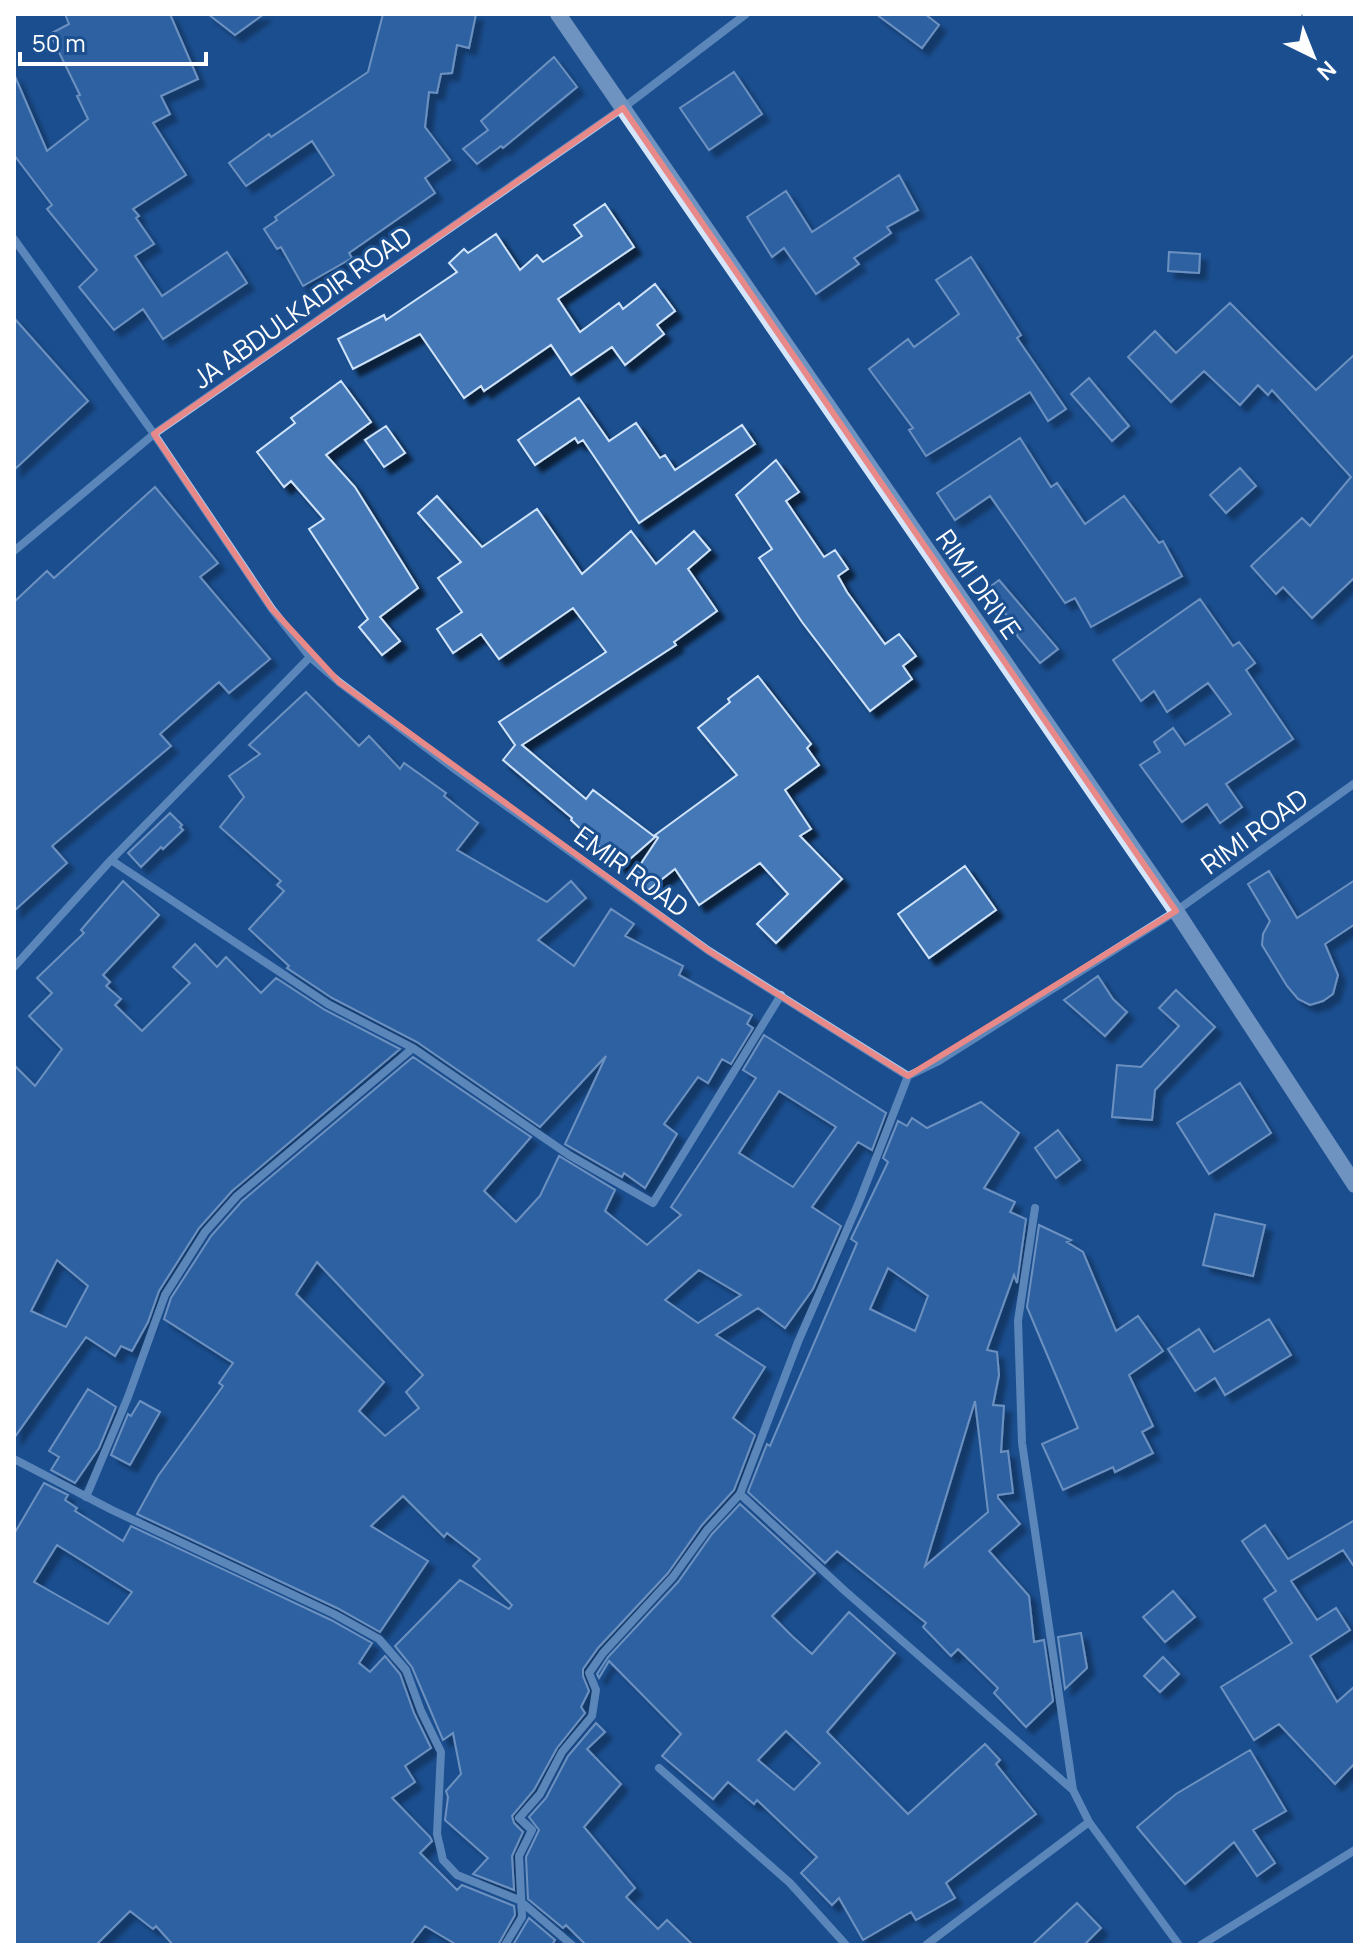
<svg xmlns="http://www.w3.org/2000/svg" width="1369" height="1959" font-family="Manrope,sans-serif">
	<style>
		.building { fill: #4478b7; stroke: #cfe3fa; stroke-width: 2; fill-rule: evenodd; filter: url(#shadow) }
		.lines { fill: none; stroke-linecap: round; stroke-linejoin: round }
		.street { stroke: #a9c9ee; stroke-width: 8 }
		.secondary { stroke: #d6e6fa; stroke-width: 16 }
		.marked { fill: none; stroke: #e88989; stroke-width: 6; stroke-linejoin: round }
		.labels { text-anchor: middle; dominant-baseline: central; stroke-width: 6; stroke-linejoin: round; paint-order: stroke }
		.street-label { font-size: 26px; fill: #fff; stroke: #1b4f8f }
	</style>
	<defs>
		<filter id="shadow"><feDropShadow dx="7" dy="7" stdDeviation="2" flood-color="#0009"/></filter>
	</defs>
	<rect width="100%" height="100%" fill="#1b4f8f"/>
	<path class="building" d="M65 14H170L198 79 161 96 170 114 153 123 186 175 133 209 139 216 136 218 154 244 135 256 162 296 227 252 247 283 163 339 143 309 114 330 79 287 97 270 47 209 52 205 14 155V74L47 151 88 119 77 96 80 95 50 34 69 24Z
		M208 14H264L235 35Z
		M383 14H476L469 48 457 45 452 73 441 74 437 93 429 92 425 127 450 160 425 178 435 193 349 253 352 258 303 286 281 247 277 249 264 229 277 220 275 217 334 175 312 141 246 186 229 163 269 134 271 137 368 72Z
		M876 14H925L939 25 922 48Z
		M554 57 577 87 503 148 501 146 477 164 463 149 488 130 481 121Z
		M734 72 762 114 709 150 680 108Z
		M899 175 918 210 887 227 891 233 854 258 859 264 816 294 784 248 772 257 747 217 786 191 812 232Z
		M605 204 634 247 558 299 580 332 619 303 623 309 655 284 675 311 657 325 664 334 625 365 612 347 571 375 551 345 484 391 481 386 464 398 420 334 353 369 338 339 384 315 386 320 457 272 449 263 464 249 468 253 496 234 520 270 537 255 543 262 582 236 574 225Z
		M1169 252 1200 254 1199 273 1168 271Z
		M971 257 1021 335 1017 338 1066 409 1048 421 1030 392 926 456 909 430 913 428 869 369 908 339 914 347 959 314 936 280Z
		M1230 303 1316 390 1355 354V577L1312 618 1283 587 1276 594 1251 566 1302 518 1310 526 1351 477 1272 390 1268 395 1258 385 1240 405 1204 371 1171 402 1128 357 1155 331 1176 353Z
		M14 318 88 401 14 470Z
		M1089 378 1129 426 1112 441 1071 394Z
		M341 381 371 422 326 455 355 487 418 588 380 617 400 641 382 655 359 627 368 619 309 529 324 519 291 481 284 487 257 452 295 423 291 418Z
		M579 398 609 441 636 423 660 458 665 455 675 470 742 425 755 444 639 523 583 440 578 443 575 438 535 465 518 440Z
		M386 426 405 453 384 467 365 440Z
		M1020 438 1051 487 1057 483 1085 524 1124 496 1159 543 1163 541 1182 576 1091 627 1075 598 1065 603 990 496 955 520 937 493Z
		M776 460 799 492 786 501 824 557 835 550 848 569 838 576 847 592 885 644 899 634 916 656 903 666 912 679 870 711 802 622 759 558 772 549 736 495Z
		M1240 468 1256 486 1226 513 1210 495Z
		M155 487 218 563 200 577 270 659 229 693 219 682 160 734 171 746 52 846 67 863 14 911V602L47 571 54 578Z
		M437 496 482 547 537 509 582 574 631 531 656 564 694 531 710 550 688 569 717 611 674 642 676 645 522 745 586 799 593 790 655 837 621 867 571 820 572 818 503 760 515 745 499 722 606 652 573 608 499 659 481 634 453 653 437 629 462 612 438 578 461 562 418 513Z
		M999 580 1058 649 1040 663 1018 637 991 586Z
		M1200 599 1233 646 1239 642 1255 663 1246 670 1293 739 1226 784 1242 807 1220 823 1207 804 1182 822 1140 765 1160 752 1154 742 1173 728 1185 745 1231 714 1208 683 1167 712 1154 691 1141 701 1113 660Z
		M758 676 811 744 807 748 819 765 785 790 811 829 800 836 842 879 776 943 757 924 788 894 760 863 699 905 675 869 647 891 632 877 658 838 655 835 737 775 698 728 730 702 728 699Z
		M306 692 359 746 369 736 400 769 404 763 446 793 444 796 478 823 457 850 547 902 571 881 586 898 538 940 574 966 611 909 634 924 625 936 683 966 679 975 752 1015 747 1024 753 1028 731 1064 722 1059 708 1083 698 1077 664 1124 677 1134 645 1188 624 1173 622 1177 565 1144 606 1056 540 1127 417 1042 332 998 287 968 289 966 249 929 284 891 277 885 281 881 220 827 244 797 229 776 260 754 249 745Z
		M170 813 182 825 180 827 183 830 163 849 161 847 141 867 128 853Z
		M965 866 996 910 929 958 898 914Z
		M1269 871 1297 918 1355 880V924L1325 944 1338 975 1333 994 1323 1001 1310 1005 1298 999 1287 986 1262 945 1263 934 1270 921 1248 884Z
		M123 881 159 915 103 975 110 982 106 986 121 999 115 1005 142 1031 190 983 173 967 195 944 217 967 226 957 261 993 276 978 325 1010 400 1049 232 1191 199 1228 159 1291 148 1322 132 1351 121 1346 115 1356 86 1337 14 1438V1065L35 1086 62 1049 29 1016 52 993 37 978 84 933 81 930ZM57 1260 88 1286 66 1327 31 1311Z
		M1098 976 1113 999 1127 1012 1105 1036 1064 1000Z
		M1176 990 1215 1027 1155 1090 1152 1120 1112 1117 1117 1065 1141 1067 1179 1026 1159 1008Z
		M764 1035 886 1113 872 1150 858 1142 812 1207 841 1226 813 1289 785 1328 758 1308 716 1335 765 1367 733 1418 755 1435 734 1490 702 1525 668 1573 598 1648 583 1669V1676L589 1691 581 1707 585 1713 557 1748 534 1790 512 1816 514 1823 523 1832 512 1856 514 1890 473 1874 488 1858 445 1820 448 1797 446 1791 461 1774 453 1733 443 1740 412 1667 395 1646 460 1580 509 1609 512 1605 473 1566 480 1559 447 1533 444 1537 403 1496 371 1526 428 1561 380 1632 337 1608 137 1514 158 1476 223 1386 219 1383 233 1363 164 1319 171 1298 211 1236 242 1201 413 1057 531 1137 484 1191 516 1222 540 1196 559 1156 615 1190 605 1211 647 1245 681 1215 671 1207 756 1078 743 1070ZM779 1091 836 1127 793 1187 739 1153ZM317 1262 423 1375 406 1392 419 1408 385 1436 359 1411 384 1382 296 1294ZM699 1270 741 1295 698 1323 665 1300Z
		M1240 1083 1271 1133 1209 1174 1177 1123Z
		M981 1102 1019 1133 984 1188 1015 1202 1010 1212 1026 1219 1017 1283 1014 1275 987 1350 997 1352 999 1375 993 1405 1004 1406 1001 1452 1008 1451 1013 1493 998 1495V1498L1020 1524 989 1551 1029 1596 1034 1642 1044 1640 1053 1701 1026 1727 994 1693 998 1688 958 1649 951 1656 923 1627 926 1623 837 1551 825 1563 748 1492 767 1444 770 1446 857 1243 851 1239 888 1162 883 1158 898 1121 907 1126 912 1118 927 1128ZM888 1268 928 1296 915 1331 870 1309ZM975 1401 988 1512 925 1566Z
		M1058 1130 1080 1160 1056 1178 1035 1148Z
		M1215 1214 1265 1225 1253 1276 1203 1265Z
		M1039 1225 1071 1240 1067 1242 1083 1252 1116 1331 1138 1316 1163 1351 1129 1375 1153 1426 1142 1432 1153 1453 1115 1472 1113 1467 1063 1490 1042 1444 1078 1428 1027 1307Z
		M1269 1319 1291 1355 1225 1395 1215 1378 1195 1391 1168 1349 1199 1329 1214 1352Z
		M88 1389 116 1407 99 1448 75 1483 51 1470 59 1457 49 1451Z
		M140 1401 160 1412 130 1465 111 1455 128 1414 131 1416Z
		M44 1483 68 1495 65 1500 77 1508 75 1511 123 1541 131 1526 331 1620 372 1643 359 1663 370 1672 385 1656 400 1674 414 1713 431 1748 405 1766 415 1782 392 1798 430 1837 432 1841 420 1853 457 1890 462 1885 514 1906 515 1915 498 1945H457L425 1926 410 1945H173L156 1926 153 1929 130 1911 96 1945H14V1534ZM57 1545 132 1592 108 1624 34 1582Z
		M740 1504 815 1573 772 1616 792 1636 812 1654 849 1612 895 1653 827 1732 908 1814 985 1744 1000 1760 996 1764 1036 1814 946 1883 955 1898 916 1920 911 1912 863 1940 839 1898 832 1905 801 1873 817 1857 757 1800 754 1804 728 1782 713 1799 662 1756 681 1734 609 1661 599 1678 597 1674 608 1657 678 1582 712 1534ZM786 1731 820 1763 794 1790 758 1760Z
		M1355 1520V1568L1343 1550 1291 1581 1317 1620 1336 1608 1350 1630 1310 1656 1337 1702 1355 1686V1763L1335 1784 1279 1724 1254 1740 1221 1687 1292 1643 1264 1599 1276 1591 1242 1541 1265 1525 1288 1559Z
		M1173 1591 1195 1617 1165 1642 1143 1617Z
		M1081 1633 1087 1668 1065 1689 1058 1637Z
		M1163 1657 1179 1674 1160 1692 1144 1676Z
		M596 1723 605 1732 587 1749 621 1784 584 1827 635 1888 626 1897 658 1929 667 1920 693 1945H586L566 1925 563 1928 528 1899 526 1857 539 1830 529 1817 546 1798 568 1756Z
		M1250 1750 1286 1811 1253 1830 1275 1863 1257 1876 1234 1842 1185 1884 1137 1827 1176 1794Z
		M1077 1903 1101 1928 1084 1945H1032Z
		M529 1918 555 1940 552 1945H513Z"/>
	<g class="lines">
		<path class="street" d="M14 239 154 434 272 609 310 657 339 682 456 770 709 951 908 1076 937 1062 1176 911 1355 783
			M14 551 154 434 623 108 746 14
			M111 860 328 1004 413 1048 569 1155 653 1203 781 995
			M14 967 111 860 310 657
			M1035 1208 1018 1321 1022 1443 1073 1790 1089 1822 1179 1945
			M14 1459 112 1510 334 1614 379 1639 406 1670 421 1711 441 1752 437 1834 443 1860 457 1875 519 1900 572 1945
			M740 1494 845 1591 1073 1790
			M86 1497 128 1397 165 1295 205 1232 237 1196 413 1048
			M659 1768 790 1883 846 1945
			M505 1945 522 1917 519 1856 532 1830 519 1818 540 1794 562 1752 592 1716 596 1690 589 1673 603 1653 673 1577 707 1530 740 1494 798 1342 859 1202 908 1076
			M926 1945 1089 1822
			M1201 1945 1355 1850"/>
		<path class="secondary" d="M558 14 1176 911 1355 1185"/>
	</g>
	<path d="M0 0H1369V1959H0ZM623 108 1176 911 908 1076 709 951 339 682 272 609 154 434Z" fill="#1b4f8f" fill-opacity=".55" fill-rule="evenodd"/>
	<path class="marked" d="M623 108 1176 911 908 1076 709 951 339 682 272 609 154 434Z"/>
	<g class="labels">
		<g class="street-label">
			<text transform="translate(302 307) rotate(-35)">JA ABDULKADIR ROAD</text>
			<text transform="translate(979 584) rotate(55)">RIMI DRIVE</text>
			<text transform="translate(1254 831) rotate(-36)">RIMI ROAD</text>
			<text transform="translate(632 871) rotate(36)">EMIR ROAD</text>
		</g>
	</g>
	<rect width="1369" height="1959" fill="none" stroke="#ffffff" stroke-width="32"/>
	<g transform="translate(1313 56) rotate(137)" stroke="#1b4f8f" stroke-width="6" paint-order="stroke">
	<path d="M0-6L14 30L0 20L-14 30Z" fill="#ffffff"/>
	<text y="-12" font-size="22" font-weight="bold" text-anchor="middle" fill="#ffffff">N</text>
	</g>
	<path d="M20 52v12h186v-12" fill="none" stroke="#ffffff" stroke-width="4"/>
	<text x="32" y="52" font-size="24" fill="#ffffff" stroke="#1b4f8f" stroke-width="6" paint-order="stroke">50 m</text>
</svg>
